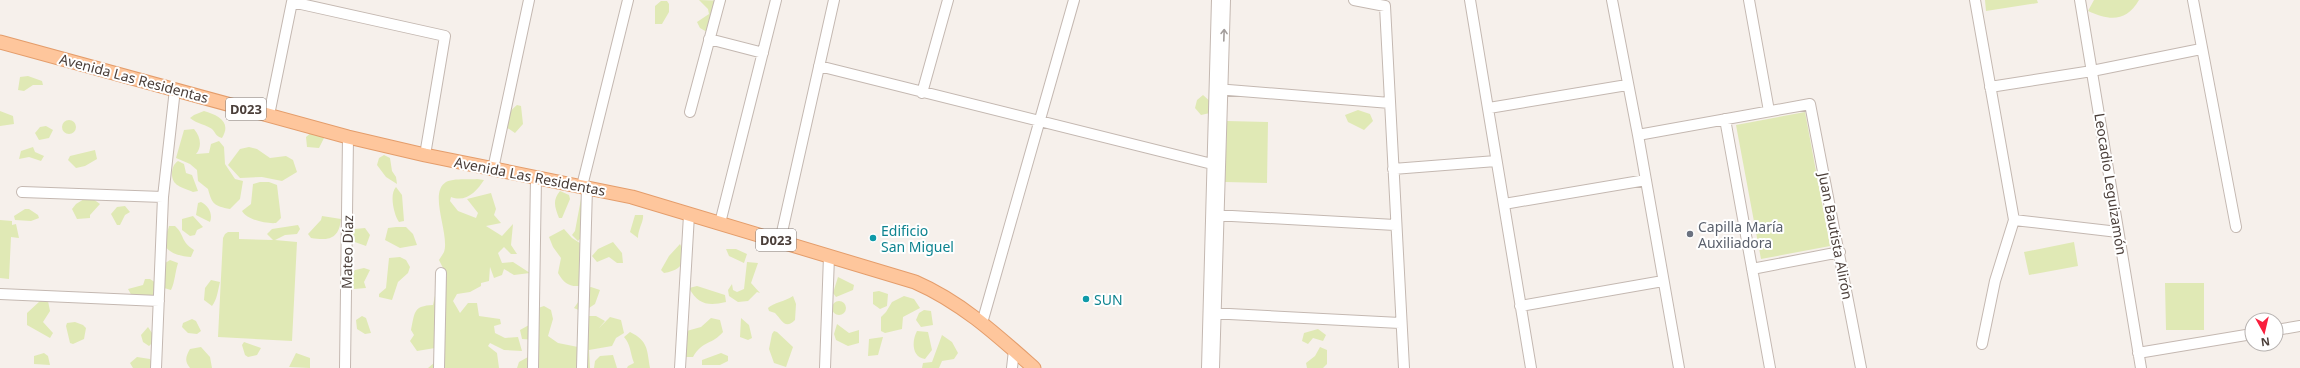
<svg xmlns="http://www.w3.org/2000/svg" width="2300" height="368" font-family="'Noto Sans',sans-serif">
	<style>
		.green { fill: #e0e9b5 }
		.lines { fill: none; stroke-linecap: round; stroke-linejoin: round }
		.minor-casing { stroke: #c4b8b1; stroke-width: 12 }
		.major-casing { stroke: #e49d6b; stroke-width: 15 }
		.minor { stroke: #fff; stroke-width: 10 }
		.major { stroke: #fec69c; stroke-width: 13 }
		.oneway { stroke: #a49e9c }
		.worship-dot { fill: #6b7280; stroke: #fff; stroke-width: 1.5 }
		.culture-dot { fill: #0f9aa8; stroke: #fff; stroke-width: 1.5 }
		.labels { text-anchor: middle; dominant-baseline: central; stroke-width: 4; stroke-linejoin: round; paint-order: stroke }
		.shield { fill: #fff; stroke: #807874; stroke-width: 1 }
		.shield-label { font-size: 13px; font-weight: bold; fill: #4a3e39 }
		.street-label { font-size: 14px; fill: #4a3e39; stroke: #fff }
		.worship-label { font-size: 14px; fill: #5b616d; stroke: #fff; text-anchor: start }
		.culture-label { font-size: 14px; fill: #0d838f; stroke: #fff; text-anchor: start }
	</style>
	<rect width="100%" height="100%" fill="#f6f0eb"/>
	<path class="green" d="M699 0 726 1 707 32 700 28 697 22 709 14 708 9Z
		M1985 0H2037L2038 3 1986 11Z
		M2094 0H2139C2126 22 2110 21 2088 11Z
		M661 1H667L669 4V12L662 24H655V6Z
		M28 76 42 81 43 85H33L24 91 18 90 20 77Z
		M1203 95 1212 103 1210 113 1201 115 1195 108 1197 100Z
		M517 105 521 106 523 124 515 133 506 127C506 118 510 110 517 105Z
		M1358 110 1370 114 1373 121 1364 130 1348 122 1345 115Z
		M0 111 13 116 14 124 0 126Z
		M204 111C218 115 232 122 222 138 215 136 216 133 212 129 207 125 197 124 190 118L194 115Z
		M1805 112 1830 246 1761 259 1736 125Z
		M62 127a7 7 0 1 1 14 0a7 7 0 1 1-14 0Z
		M1227 121 1268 122 1267 183 1225 182Z
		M46 126 53 130 49 138 39 140 35 133 40 127Z
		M194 129C201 137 202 147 196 154L209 153 211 144 219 141 224 147 225 164 235 179 243 181 240 199 230 209C214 206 212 204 208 189L198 181 197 170 190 164 176 158 184 130Z
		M313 131 325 136 319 148 307 147 306 137Z
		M33 147 35 152 44 156 41 161 29 157 19 159 21 151Z
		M249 147 257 149 270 158 286 156 293 160 297 172 282 181 262 177 240 178 228 165 240 149Z
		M95 150 97 159 85 166 76 168 68 160 70 156Z
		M384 155 390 158 392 171 396 177 397 184 386 177 377 165 379 158Z
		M178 161 184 164 186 173 192 175 198 191 193 192C181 187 171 186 172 172 173 166 174 164 178 161Z
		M477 179 484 180C477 191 466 203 451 197L450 201 458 211 476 218 478 213 467 199 491 193 496 209 494 215 501 223 486 226 502 236 513 224 511 245 517 254H511L504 247 498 253 502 263 513 262 530 273 514 275 504 269 502 275 494 278 490 267 489 281 481 283V286L470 292 457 294 453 301 460 313 468 303H477L479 316 500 319 501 324 494 326 495 333 505 338 518 337 522 351 504 350 490 343 488 346 497 353 499 368H428L434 363 435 348 417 351 410 341 414 335 411 330C415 312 413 306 433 305L437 286 447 276 439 260C441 257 443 254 444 252 450 234 428 193 446 182 454 178 469 180 477 179Z
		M260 182H269L277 185 281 218 276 223C267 224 247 220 242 211L251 204 253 184Z
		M396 187 402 195 404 221 399 222C394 215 389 194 396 187Z
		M560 191 569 195 570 199 562 218H559C555 207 552 201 560 191Z
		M89 196 100 204 90 215V218L77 219 72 209 76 204Z
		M581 199 587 203 586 232 578 241 572 235 575 231Z
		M201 202C209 206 213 214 210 222L196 215 198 203Z
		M125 206 130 212 125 215 120 225H117L111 214 117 207Z
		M25 209H29L38 215 39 218 31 221 15 220 14 216Z
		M635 215H643C644 221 638 229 638 238L630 232Z
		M193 216 203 227 197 230 195 235 190 236 182 230V219Z
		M322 216 341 219C339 239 329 241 311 238L308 234 321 220Z
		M0 220 12 221V225L16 224 19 238 11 237 9 279 0 278Z
		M298 225 300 229 297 234 285 235 275 240 297 242 292 341 218 337 223 238 225 234 228 232H239V239L273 240 267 234 272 229Z
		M169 226H175C185 235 180 241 194 250L191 257C183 257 165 253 164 242 164 237 168 231 169 226Z
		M396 227H406L413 234 417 245 400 248 385 240 388 228Z
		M365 228 370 235 366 246 352 241 350 237 355 229Z
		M564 229 572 238 583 245 585 285C571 288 565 285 558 273L561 258 553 247 549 237Z
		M613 242 622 253 623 263H617L609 257 597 262 592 256 598 249Z
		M2074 242 2078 266 2029 275 2024 252Z
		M680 244 686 256C682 267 676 271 664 273L661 270 669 256Z
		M726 249H736L747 254 744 263 729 256Z
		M400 257 406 260 410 267 408 273 398 282 392 300 379 297V294L386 288 389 258Z
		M170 260 178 263C175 272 175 282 171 290L164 288 162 265Z
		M747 262 758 263 751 283 760 293 757 292 748 301 738 302 729 296 728 290 732 284 733 290 737 292 744 289Z
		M364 268 370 270 364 282 366 288 354 289C348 282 351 276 355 270Z
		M838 277 854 285 853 290 836 297 833 293Z
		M145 279H150L156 283 155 294 144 302 133 298 128 289 143 285Z
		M211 280 220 282C218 290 217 300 212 306L204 300 205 288Z
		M2165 283H2204V330H2166Z
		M697 286 725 295 726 302C709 306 698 305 689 288Z
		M591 287 600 290 595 304 583 312 574 308 588 288Z
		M879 291 888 294 887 306 880 309 873 304V292Z
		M793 296 796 304 795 320C785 330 782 320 775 313L769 311 768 308C773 303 786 301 793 296Z
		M904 296 914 299 920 308 903 317 902 329 885 333 881 331V317L886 312 892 302Z
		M832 308a7 7 0 1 1 14 0a7 7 0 1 1-14 0Z
		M40 301H48L50 311 43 322 53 333 50 338 27 325V313Z
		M544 306 551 310 553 319 548 336 558 343 578 347 584 316H596L605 321 599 328 610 317 621 320 624 333 616 338 612 346 589 350 590 368H517L519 362 537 352 536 340 522 339 520 330 529 325 538 308Z
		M924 310 931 311 933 325 921 327 916 320 919 313Z
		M362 316 366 318 371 333 365 334 357 329 356 320Z
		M711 318 720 320 723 332C712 345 703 340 693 357H686L680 353 683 332 701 327Z
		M741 318 749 325 752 338 748 340 740 337Z
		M192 319 196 321 201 331 197 334 188 333 182 327 183 323Z
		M75 322 83 325 86 328 84 339 73 344 70 343 66 326 67 323Z
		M837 324 849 333 859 330V343L848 346 836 340 834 334Z
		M148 327 156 339 149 346 143 342 141 335Z
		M1318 329 1326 335 1323 341 1313 338 1308 344 1302 341 1304 333Z
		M774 331 777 332 793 347 786 367 774 363 769 349 772 334Z
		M917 331 928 332 932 350 925 359C911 357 912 340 917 331Z
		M630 332C648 341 647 349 650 368H627L628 366 634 363C630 353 631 345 624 337Z
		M942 335 952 342 958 353 954 359 942 361 939 368H922L923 363 932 362Z
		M883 337 878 355 868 356 869 339Z
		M244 342 261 348 257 355 248 357 245 355 242 345Z
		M201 347 210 357 212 368H190C184 361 186 356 190 349Z
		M1320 347 1327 350V364L1323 368H1307L1306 363 1315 356Z
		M44 353 48 356 50 365 34 364V356Z
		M296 353 310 358V368L289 367Z
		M721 353 728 356V361L720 365H702V360Z
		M613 355 617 368H594L595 361 600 356Z
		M137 357 150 359 154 368H133L130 363Z"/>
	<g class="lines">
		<g class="minor-casing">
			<path id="minor" d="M1354 0 1385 6 1404 368
				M1470 0 1531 368
				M1612 0 1638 135 1679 368
				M1749 0 1769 111
				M1975 0 2014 220 1995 281 1982 344
				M2080 0 2141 368
				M2193 0 2236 227
				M709 39 763 53
				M819 66 1220 166
				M1990 87 2092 71 2201 49
				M1216 89 1390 103
				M922 93 948 0
				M1489 108 1627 85
				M690 112 720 0
				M269 115 292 2 445 36 425 155
				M1725 119 1770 368
				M1638 135 1810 104 1861 368
				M493 169 529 0
				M1393 169 1496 161
				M582 186 628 0
				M22 192 163 197
				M1504 204 1646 180
				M1214 215 1395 225
				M2014 220 2118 232
				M720 223 776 0
				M780 241 834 0
				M1752 269 1840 252
				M0 294 159 301
				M1520 306 1663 281
				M1210 313 1400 323
				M982 323 1074 0
				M2276 330 2300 326
				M2138 353 2252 334
				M156 368 163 197 175 89
				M345 368 348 137
				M439 368 441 273
				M533 368 536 177
				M582 368 587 187
				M680 368 689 215
				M825 368 829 256
				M1012 368 1014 350
				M1207 368 1217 0
				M1214 368 1225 0"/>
		</g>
		<g class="major-casing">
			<path id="major" d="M0 42 348 137 425 155 632 197 915 282C961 302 997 335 1034 368"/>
		</g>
		<use href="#minor" class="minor"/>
		<use href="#major" class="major"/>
	</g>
	<defs><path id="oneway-shaft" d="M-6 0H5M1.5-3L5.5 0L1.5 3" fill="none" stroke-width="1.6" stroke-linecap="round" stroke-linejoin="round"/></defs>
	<use class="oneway" href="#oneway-shaft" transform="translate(1224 35) rotate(-88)"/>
	<circle class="worship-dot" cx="1690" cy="234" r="4"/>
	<g class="culture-dot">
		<circle cx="873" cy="238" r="4"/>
		<circle cx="1086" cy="299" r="4"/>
	</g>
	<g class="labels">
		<g class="shield">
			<rect x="226" y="98" width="40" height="22" rx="3"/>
			<rect x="756" y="229" width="40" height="22" rx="3"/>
		</g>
		<g class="shield-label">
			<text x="246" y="109">D023</text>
			<text x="776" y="240">D023</text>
		</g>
		<g class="street-label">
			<text transform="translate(134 78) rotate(15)">Avenida Las Residentas</text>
			<text transform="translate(530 176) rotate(11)">Avenida Las Residentas</text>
			<text transform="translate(2111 184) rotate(81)">Leocadio Leguizamón</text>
			<text transform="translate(1836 236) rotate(79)">Juan Bautista Alirón</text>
			<text transform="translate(347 252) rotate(-89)">Mateo Díaz</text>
		</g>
		<g class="worship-label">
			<text x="1698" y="226">Capilla María<tspan x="1698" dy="16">Auxiliadora</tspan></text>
		</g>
		<g class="culture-label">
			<text x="881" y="230">Edificio<tspan x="881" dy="16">San Miguel</tspan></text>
			<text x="1094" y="299">SUN</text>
		</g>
	</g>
	<g transform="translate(2264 332) rotate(172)"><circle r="19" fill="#ffffff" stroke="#b7b2b0"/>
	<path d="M0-3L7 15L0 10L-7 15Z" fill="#f91f3d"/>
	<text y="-6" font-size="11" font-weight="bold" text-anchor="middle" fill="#4a3e39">N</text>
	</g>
</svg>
